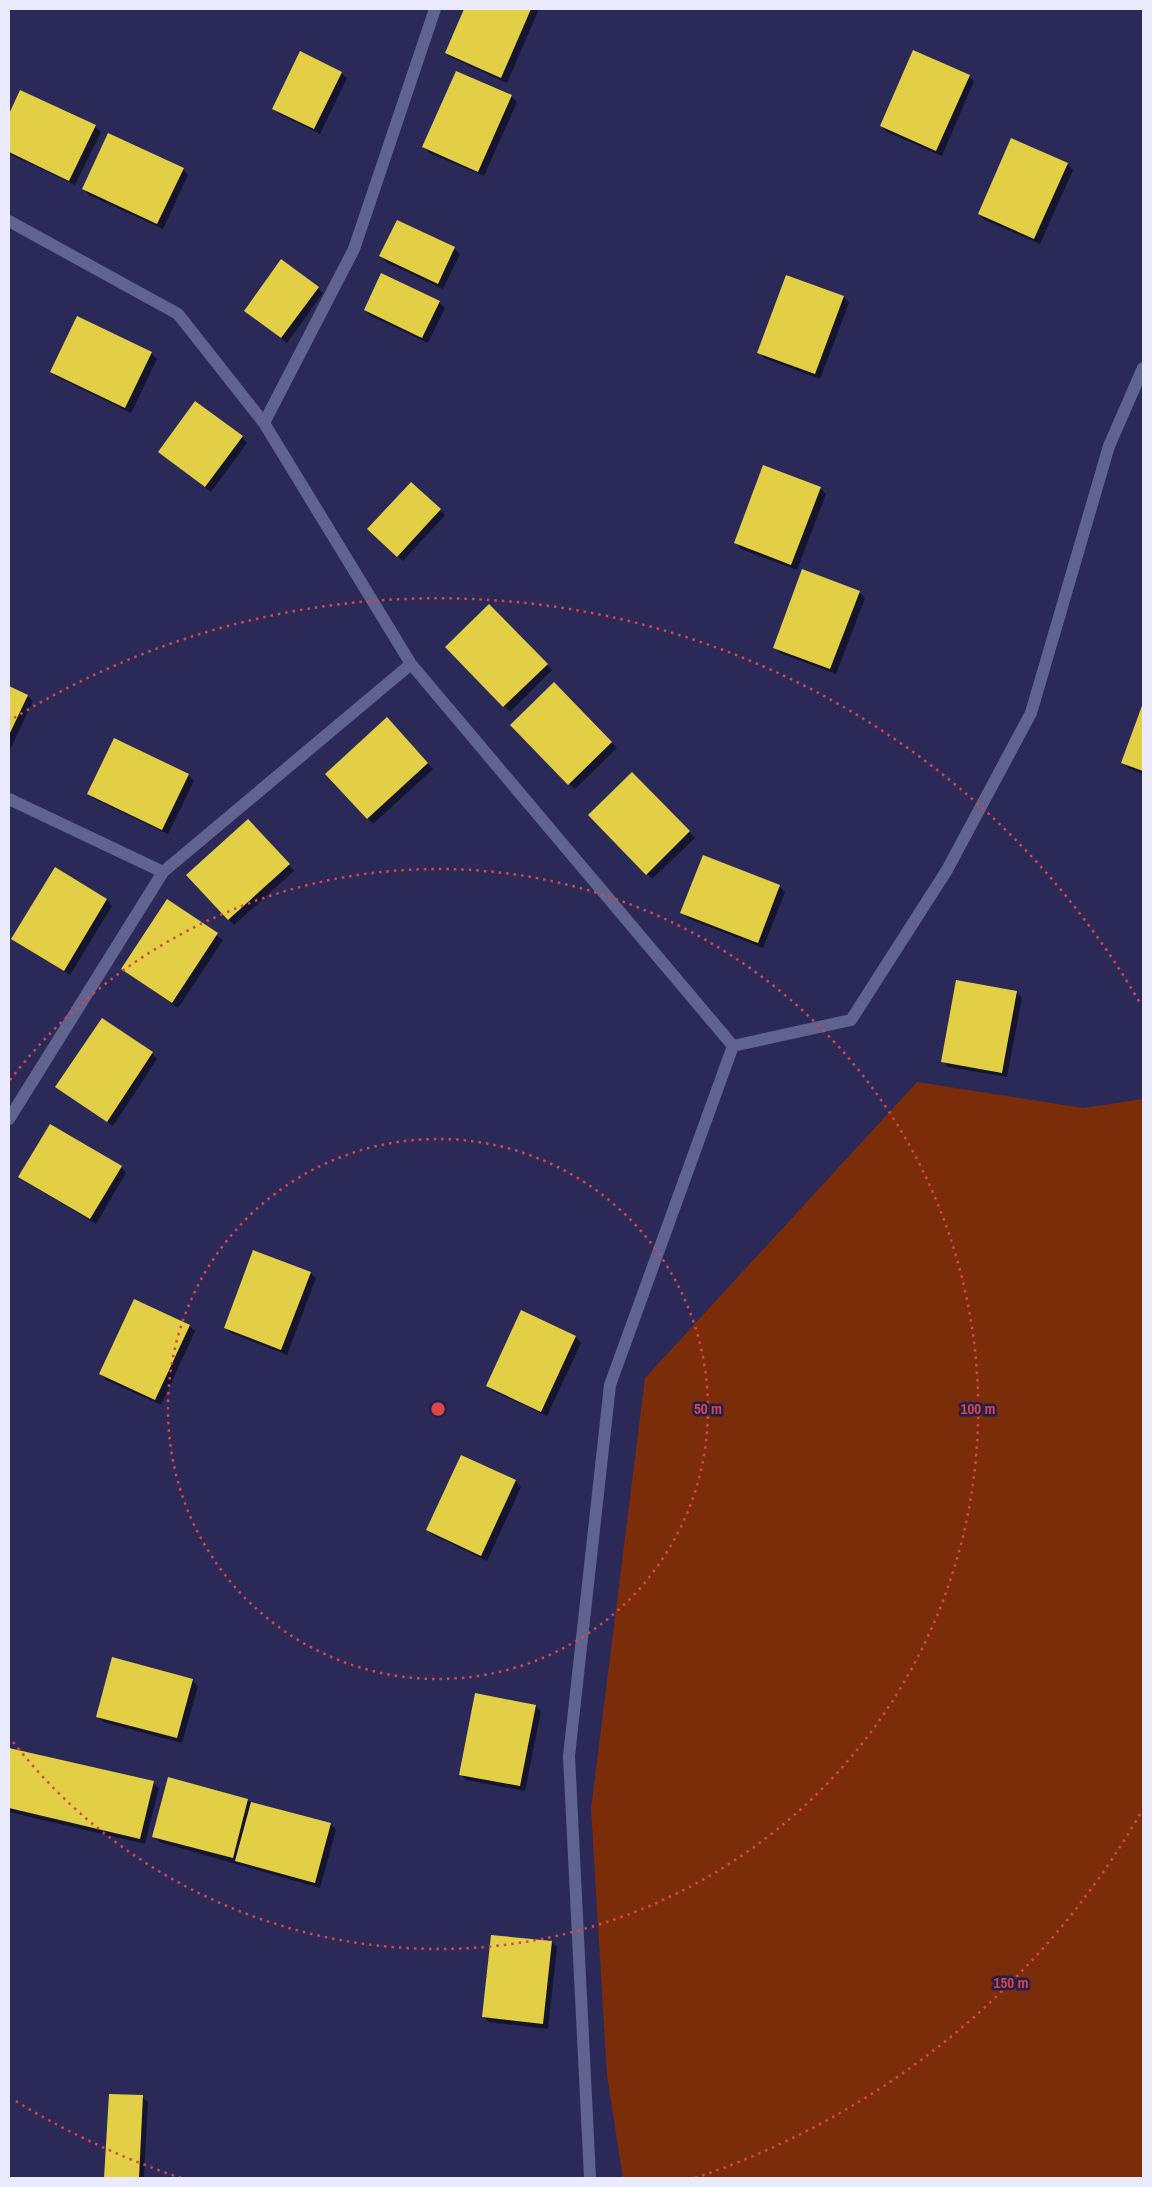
<svg xmlns="http://www.w3.org/2000/svg" width="1152" height="2187" font-family="'Archivo Narrow',sans-serif">
	<style>
		.green { fill: #7b2d09 }
		.shadow { fill: #0007 }
		.building { fill: #e3cf45 }
		.lines { fill: none; stroke-linecap: round; stroke-linejoin: round }
		.minor { stroke: #60638f; stroke-width: 12 }
		.ring { fill: none; stroke: #d94548; stroke-width: 2.5; stroke-dasharray: 2.5 5 }
		.centre { fill: #d94548; stroke: #211f4d; stroke-width: 2.5 }
		.ring-label { font-size: 15px; text-anchor: middle; font-weight: bold; fill: #d94548; stroke: #211f4d; stroke-width: 5; stroke-linejoin: round; paint-order: stroke }
	</style>
	<rect width="100%" height="100%" fill="#2a2958"/>
	<path class="green" d="M917 1082 1083 1108 1143 1099V2178H623L607 2075 591 1809 645 1378Z"/>
	<path class="shadow" d="M466 9H539L507 83 452 58 446 53Z
		M341 73 347 78 320 134 279 114 274 108Z
		M969 76 974 81 942 156 887 132 881 126Z
		M21 91 95 126 101 132 75 185 9 154V117Z
		M511 96 517 102 484 176 429 153 424 147Z
		M1067 164 1073 170 1040 244 985 220 979 214Z
		M183 169 188 175 163 229 89 195 84 189Z
		M454 248 460 254 443 289 386 262 381 256Z
		M787 276 844 297 849 303 820 379 764 358 759 352Z
		M318 288 323 293 287 343 245 311Z
		M439 302 445 308 428 343 371 316 365 310Z
		M151 353 157 359 131 413 57 377 52 372Z
		M242 437 247 443 211 492 160 452Z
		M820 488 826 494 797 570 741 549 735 543Z
		M440 510 445 515 403 561 369 529Z
		M859 592 865 598 836 674 780 653 774 647Z
		M489 606 552 670 510 712 447 648Z
		M554 684 617 748 575 789 512 726Z
		M9 687 27 696 33 701 9 752Z
		M1143 706V774L1128 768 1123 762Z
		M393 724 433 769 373 824 327 774Z
		M632 774 695 838 652 879 590 815Z
		M188 775 194 781 168 834 94 799 89 793Z
		M254 826 294 871 234 925 188 875Z
		M703 857 780 887 785 892 763 948 687 918 682 912Z
		M55 869 107 900 112 906 70 975 19 944 13 939Z
		M168 901 223 940 178 1008 122 969Z
		M1016 992 1022 998 1007 1077 948 1067 943 1061Z
		M152 1053 157 1059 113 1126 57 1087Z
		M121 1167 126 1173 96 1224 26 1182 20 1177Z
		M310 1273 316 1278 287 1355 231 1333 225 1328Z
		M522 1312 576 1337 581 1343 547 1416 493 1391 487 1386Z
		M190 1326 195 1331 161 1405 106 1380 101 1374Z
		M462 1456 516 1481 521 1487 487 1561 433 1535 427 1530Z
		M192 1680 198 1686 182 1743 103 1722 98 1717Z
		M535 1706 541 1711 525 1791 466 1780 461 1774Z
		M9 1749 153 1783 159 1788 145 1844 9 1812Z
		M169 1779 330 1824 336 1830 320 1888 159 1842 154 1837Z
		M552 1942 557 1947 548 2029 489 2022 484 2017Z
		M110 2095 142 2097 148 2102 144 2178H106Z"/>
	<path class="building" d="M464 9H531L501 78 445 53Z
		M913 50 970 75 936 151 880 126Z
		M300 51 342 72 314 129 272 109Z
		M456 71 512 95 478 172 422 147Z
		M20 90 96 125 69 181 9 152V114Z
		M108 133 184 168 157 224 82 189Z
		M1011 138 1068 163 1034 239 978 214Z
		M397 220 455 247 438 284 379 256Z
		M281 259 319 287 281 338 244 311Z
		M381 273 440 301 422 338 364 310Z
		M786 275 844 296 815 374 757 353Z
		M77 316 152 352 125 408 50 372Z
		M195 401 243 436 205 487 158 452Z
		M763 465 821 487 791 565 734 543Z
		M411 482 441 509 397 557 367 529Z
		M802 569 860 591 830 669 773 648Z
		M489 604 548 664 503 707 445 647Z
		M554 682 612 742 568 785 510 725Z
		M9 686 28 695 9 735Z
		M1143 703V771L1121 763Z
		M387 717 428 763 367 819 325 774Z
		M114 738 189 774 162 830 87 794Z
		M632 772 690 831 646 875 588 815Z
		M248 819 290 864 228 920 186 875Z
		M703 855 780 885 758 943 680 913Z
		M55 867 107 899 64 971 11 939Z
		M167 899 218 933 172 1003 121 969Z
		M956 980 1017 991 1002 1073 941 1062Z
		M102 1018 153 1052 107 1122 55 1087Z
		M50 1124 122 1166 90 1219 18 1177Z
		M253 1250 311 1272 281 1350 224 1328Z
		M134 1299 190 1325 155 1400 99 1374Z
		M521 1310 576 1336 541 1412 486 1386Z
		M461 1455 516 1480 481 1556 426 1530Z
		M112 1657 193 1679 177 1738 96 1717Z
		M475 1693 536 1705 520 1786 459 1775Z
		M9 1748 154 1781 140 1839 9 1808Z
		M168 1777 248 1799 233 1858 152 1837Z
		M251 1802 331 1823 315 1883 235 1861Z
		M491 1935 552 1941 543 2024 482 2017Z
		M109 2094 143 2095 139 2178H104Z"/>
	<g class="lines">
		<path class="minor" d="M9 221 178 314 264 423 411 664 733 1046
			M264 423 354 249 435 9
			M9 799 163 872
			M733 1046 851 1020 947 870 1031 713 1109 446 1143 368
			M9 1119 163 872 411 664
			M590 2178 569 1756 610 1385 733 1046"/>
	</g>
	<g class="ring">
		<circle cx="438" cy="1409" r="270"/>
		<path d="M10 1080A540 540 0 1 1 10 1738"/>
		<path d="M1140 1814A811 811 0 0 1 695 2178M181 2178A811 811 0 0 1 14 2100M14 718A811 811 0 0 1 1140 1003"/>
	</g>
	<circle cx="438" cy="1409" r="8" class="centre"/>
	<g class="ring-label">
		<text x="708" y="1414">50 m</text>
		<text x="978" y="1414">100 m</text>
		<text x="1011" y="1988">150 m</text>
	</g>
	<rect width="1152" height="2187" fill="none" stroke="#eaebfe" stroke-width="20"/>
</svg>
